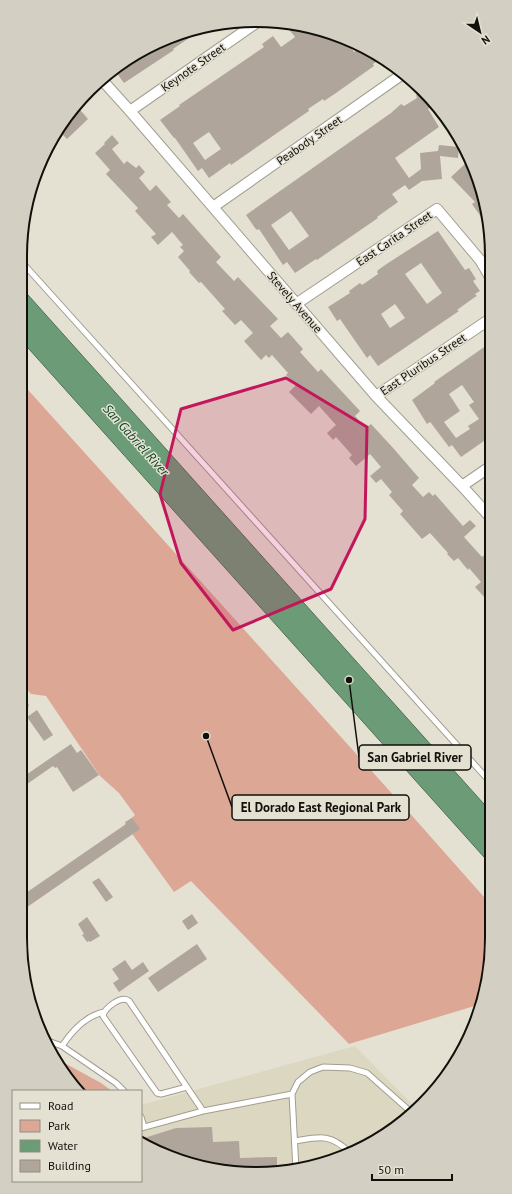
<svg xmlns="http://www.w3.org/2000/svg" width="512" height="1194" font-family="'PT Sans',sans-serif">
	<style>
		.built { fill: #dcd7c1 }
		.green { fill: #dca795 }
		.water { fill: #6b9b77; stroke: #507157 }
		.building { fill: #b0a59b; fill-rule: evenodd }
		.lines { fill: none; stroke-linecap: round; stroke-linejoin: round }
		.lane-casing { stroke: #a19e91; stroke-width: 7 }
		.street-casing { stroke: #a19e91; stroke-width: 12 }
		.lane { stroke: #fff; stroke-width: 5 }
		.street { stroke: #fff; stroke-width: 10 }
		.marked { fill: #c2185b; fill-opacity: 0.2; stroke: #c2185b; stroke-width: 3; stroke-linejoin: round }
		.labels { text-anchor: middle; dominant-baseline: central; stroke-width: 3; stroke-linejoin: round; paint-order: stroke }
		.street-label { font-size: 12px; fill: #11100b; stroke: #e4e1d3 }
		.water-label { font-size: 13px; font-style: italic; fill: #0b4421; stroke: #e4e1d3 }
		.rim { fill: none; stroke: #11100b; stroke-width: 2 }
		.leader { fill: none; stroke: #11100b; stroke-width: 1.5 }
		.callout-dot { fill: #11100b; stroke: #e4e1d3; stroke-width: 1.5 }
		.callout { fill: #e4e1d3; stroke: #11100b; stroke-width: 1.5 }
		.callout-label { font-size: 13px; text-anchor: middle; font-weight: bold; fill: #11100b }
	</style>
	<rect width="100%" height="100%" fill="#e4e1d3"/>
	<path class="built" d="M355 1046 415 1107 436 1089 434 1093 374 1142 302 1170H210L141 1144V1105Z"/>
	<path class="green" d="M20 381 414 818 492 906V938L481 1004 349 1044 191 881 174 892 125 824 135 815 119 793 100 776 46 696 31 694 20 681Z
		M59 1060 101 1083 112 1091H77Z"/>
	<path class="water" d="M20 286 492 813V866L20 339Z"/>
	<path class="building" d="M287 27 332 33 345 39 354 52 360 48 373 54 377 61 373 64 374 66 336 93 324 101 323 99 308 109 309 111 303 115 231 165 230 163 209 178 202 168 198 171 175 138H174L160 120 180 106 179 105 264 47 262 44 273 36 281 47 295 37ZM209 132 221 149 205 160 193 143Z
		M194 33 195 34 173 49 174 50 124 83 116 72 152 44Z
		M422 91 435 104 428 109 439 127 395 158 409 178 421 169 420 153 438 151 439 145 459 147 458 158 440 156 442 179 422 181 409 190 405 185 392 194 398 202 377 217 378 218 317 260 316 259 295 273 287 262 283 265 259 229 257 230 255 228 246 215 391 113 401 104 404 106 417 98 416 95ZM291 211 309 236 289 250 271 225Z
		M76 105 88 119 67 139 60 132Z
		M112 135 119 143 112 149 124 164 127 161 136 168 139 165 145 172 139 178 150 191 156 185 171 202 167 205 179 218 183 214 221 257 216 262 234 281 238 277 278 319 270 326 281 338 288 332 303 349 300 352 318 372 321 369 360 411 355 416 366 428 371 424 394 449 419 478 412 485 423 497 429 492 433 496 435 494 463 526 470 520 476 526 464 537 482 557 487 553 491 557V595L486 599 475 587 481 582 469 568 468 570 458 558 454 561 447 554 448 553 430 533 422 539 400 514 403 511 389 495 392 492 381 479 376 483 370 476 381 467 370 454 356 466 349 458 352 455 336 437 333 440 327 433 336 425 319 406 311 414 289 392 296 385 286 375 288 373 272 355 269 358 266 355 261 360 244 341 253 333 241 320 235 325 222 311 225 309 201 282 199 283 189 272 190 271 178 257 184 251 180 247 183 245 172 232 158 245 151 237 156 234 135 211 138 208 106 174 110 170 95 153 105 144 104 143Z
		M465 164 470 169 472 167 475 171 490 225V230L472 204 475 202 451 177Z
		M438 231 465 270 469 268 476 279 473 281 480 291 475 294 477 296 475 297 457 310 459 311 378 366 370 355 367 358 340 319 337 321 328 307 350 293 349 291 360 283 362 285 378 274 377 272 378 270 388 263ZM421 263 442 293 427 304 405 274ZM395 304 405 318 390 328 381 314Z
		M490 343 491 438 485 442 484 441 461 457 452 445 449 447 431 423 430 422 427 424 412 400 435 383 434 382ZM462 385 474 402 469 405 479 419 468 426 470 429 456 438 444 422 460 411 449 394Z
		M37 710 53 735 44 741 27 717Z
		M71 744 77 753 81 750 99 775 73 792 57 767 55 768 53 766 20 789V779Z
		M132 818 140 829 20 912V897L126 824 125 822Z
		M99 878 113 897 106 902 92 882Z
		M192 914 198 923 188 930 182 921Z
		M87 917 100 936 90 942 89 941 87 942 82 935 84 934 78 924Z
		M197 944 207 959 158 992 148 978Z
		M125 960 132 970 143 962 149 971 119 992 113 983 119 979 112 969Z
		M212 1127 213 1142 239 1141 240 1158 277 1157V1170H210L141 1144V1139L176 1128Z"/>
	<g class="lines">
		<g class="lane-casing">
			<path id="lane" d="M20 260 492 784
				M20 708 25 705
				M48 1041 62 1046 116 1083 124 1091
				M62 1046C72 1031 85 1016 104 1012
				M187 1087 161 1094 157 1093 103 1016C105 1007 122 995 129 1001L203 1111
				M141 1117 144 1127
				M141 1128 203 1111 292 1094
				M295 1141C319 1137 330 1133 349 1152
				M296 1170 292 1094 298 1082 310 1072 323 1067 350 1068 367 1073 411 1112"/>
		</g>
		<g class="street-casing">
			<path id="street" d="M103 81 130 111 376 396 462 486 491 518
				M130 111 256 23
				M213 207 404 73
				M296 304 437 209 480 260 490 277
				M376 396 490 319
				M462 486 491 466"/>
		</g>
		<use href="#lane" class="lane"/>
		<use href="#street" class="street"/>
	</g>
	<path class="marked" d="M286 378 367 427 365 519 331 589 233 630 181 563 160 494 181 409Z"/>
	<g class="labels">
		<g class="street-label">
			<text transform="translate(193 67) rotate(-35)">Keynote Street</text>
			<text transform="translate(309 140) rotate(-35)">Peabody Street</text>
			<text transform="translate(394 238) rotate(-34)">East Carita Street</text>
			<text transform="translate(295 302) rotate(49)">Stevely Avenue</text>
			<text transform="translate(423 364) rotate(-34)">East Pluribus Street</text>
		</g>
		<g class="water-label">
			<text transform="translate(136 440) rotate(48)">San Gabriel River</text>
		</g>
	</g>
	<path d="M0 0H512V1194H0ZM256 27H256A229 229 0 0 1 485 256V938A229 229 0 0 1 256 1167H256A229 229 0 0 1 27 938V256A229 229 0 0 1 256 27Z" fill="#d3d0c3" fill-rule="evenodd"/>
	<path class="rim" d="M256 27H256A229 229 0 0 1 485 256V938A229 229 0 0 1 256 1167H256A229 229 0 0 1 27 938V256A229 229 0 0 1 256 27Z"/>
	<path class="leader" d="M349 680L359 757M206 736L232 807"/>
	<g class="callout-dot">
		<circle cx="349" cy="680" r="4"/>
		<circle cx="206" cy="736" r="4"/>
	</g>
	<g class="callout">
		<rect x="359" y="745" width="112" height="25" rx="4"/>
		<rect x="232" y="795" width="177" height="25" rx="4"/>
	</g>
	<g class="callout-label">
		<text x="415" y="762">San Gabriel River</text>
		<text x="321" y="812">El Dorado East Regional Park</text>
	</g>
	<rect x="12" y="1090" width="130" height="92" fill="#e4e1d3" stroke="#908d83"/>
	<rect x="20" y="1103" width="20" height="6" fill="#ffffff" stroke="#908d83"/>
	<text x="48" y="1110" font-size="12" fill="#11100b">Road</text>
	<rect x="20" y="1120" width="20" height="12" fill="#dca795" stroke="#908d83"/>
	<text x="48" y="1130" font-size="12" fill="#11100b">Park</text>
	<rect x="20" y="1140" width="20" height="12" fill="#6b9b77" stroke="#908d83"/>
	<text x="48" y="1150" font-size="12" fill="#11100b">Water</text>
	<rect x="20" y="1160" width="20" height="12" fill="#b0a59b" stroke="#908d83"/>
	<text x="48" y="1170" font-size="12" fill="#11100b">Building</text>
	<g transform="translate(480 32) rotate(145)" stroke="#e4e1d3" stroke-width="3" paint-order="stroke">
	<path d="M0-3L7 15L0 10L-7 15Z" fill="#11100b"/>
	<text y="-6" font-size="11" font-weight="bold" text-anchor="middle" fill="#11100b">N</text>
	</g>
	<path d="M372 1174v6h80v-6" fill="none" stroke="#11100b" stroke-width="2"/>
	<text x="378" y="1174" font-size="12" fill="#11100b" stroke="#e4e1d3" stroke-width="3" paint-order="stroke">50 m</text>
</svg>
